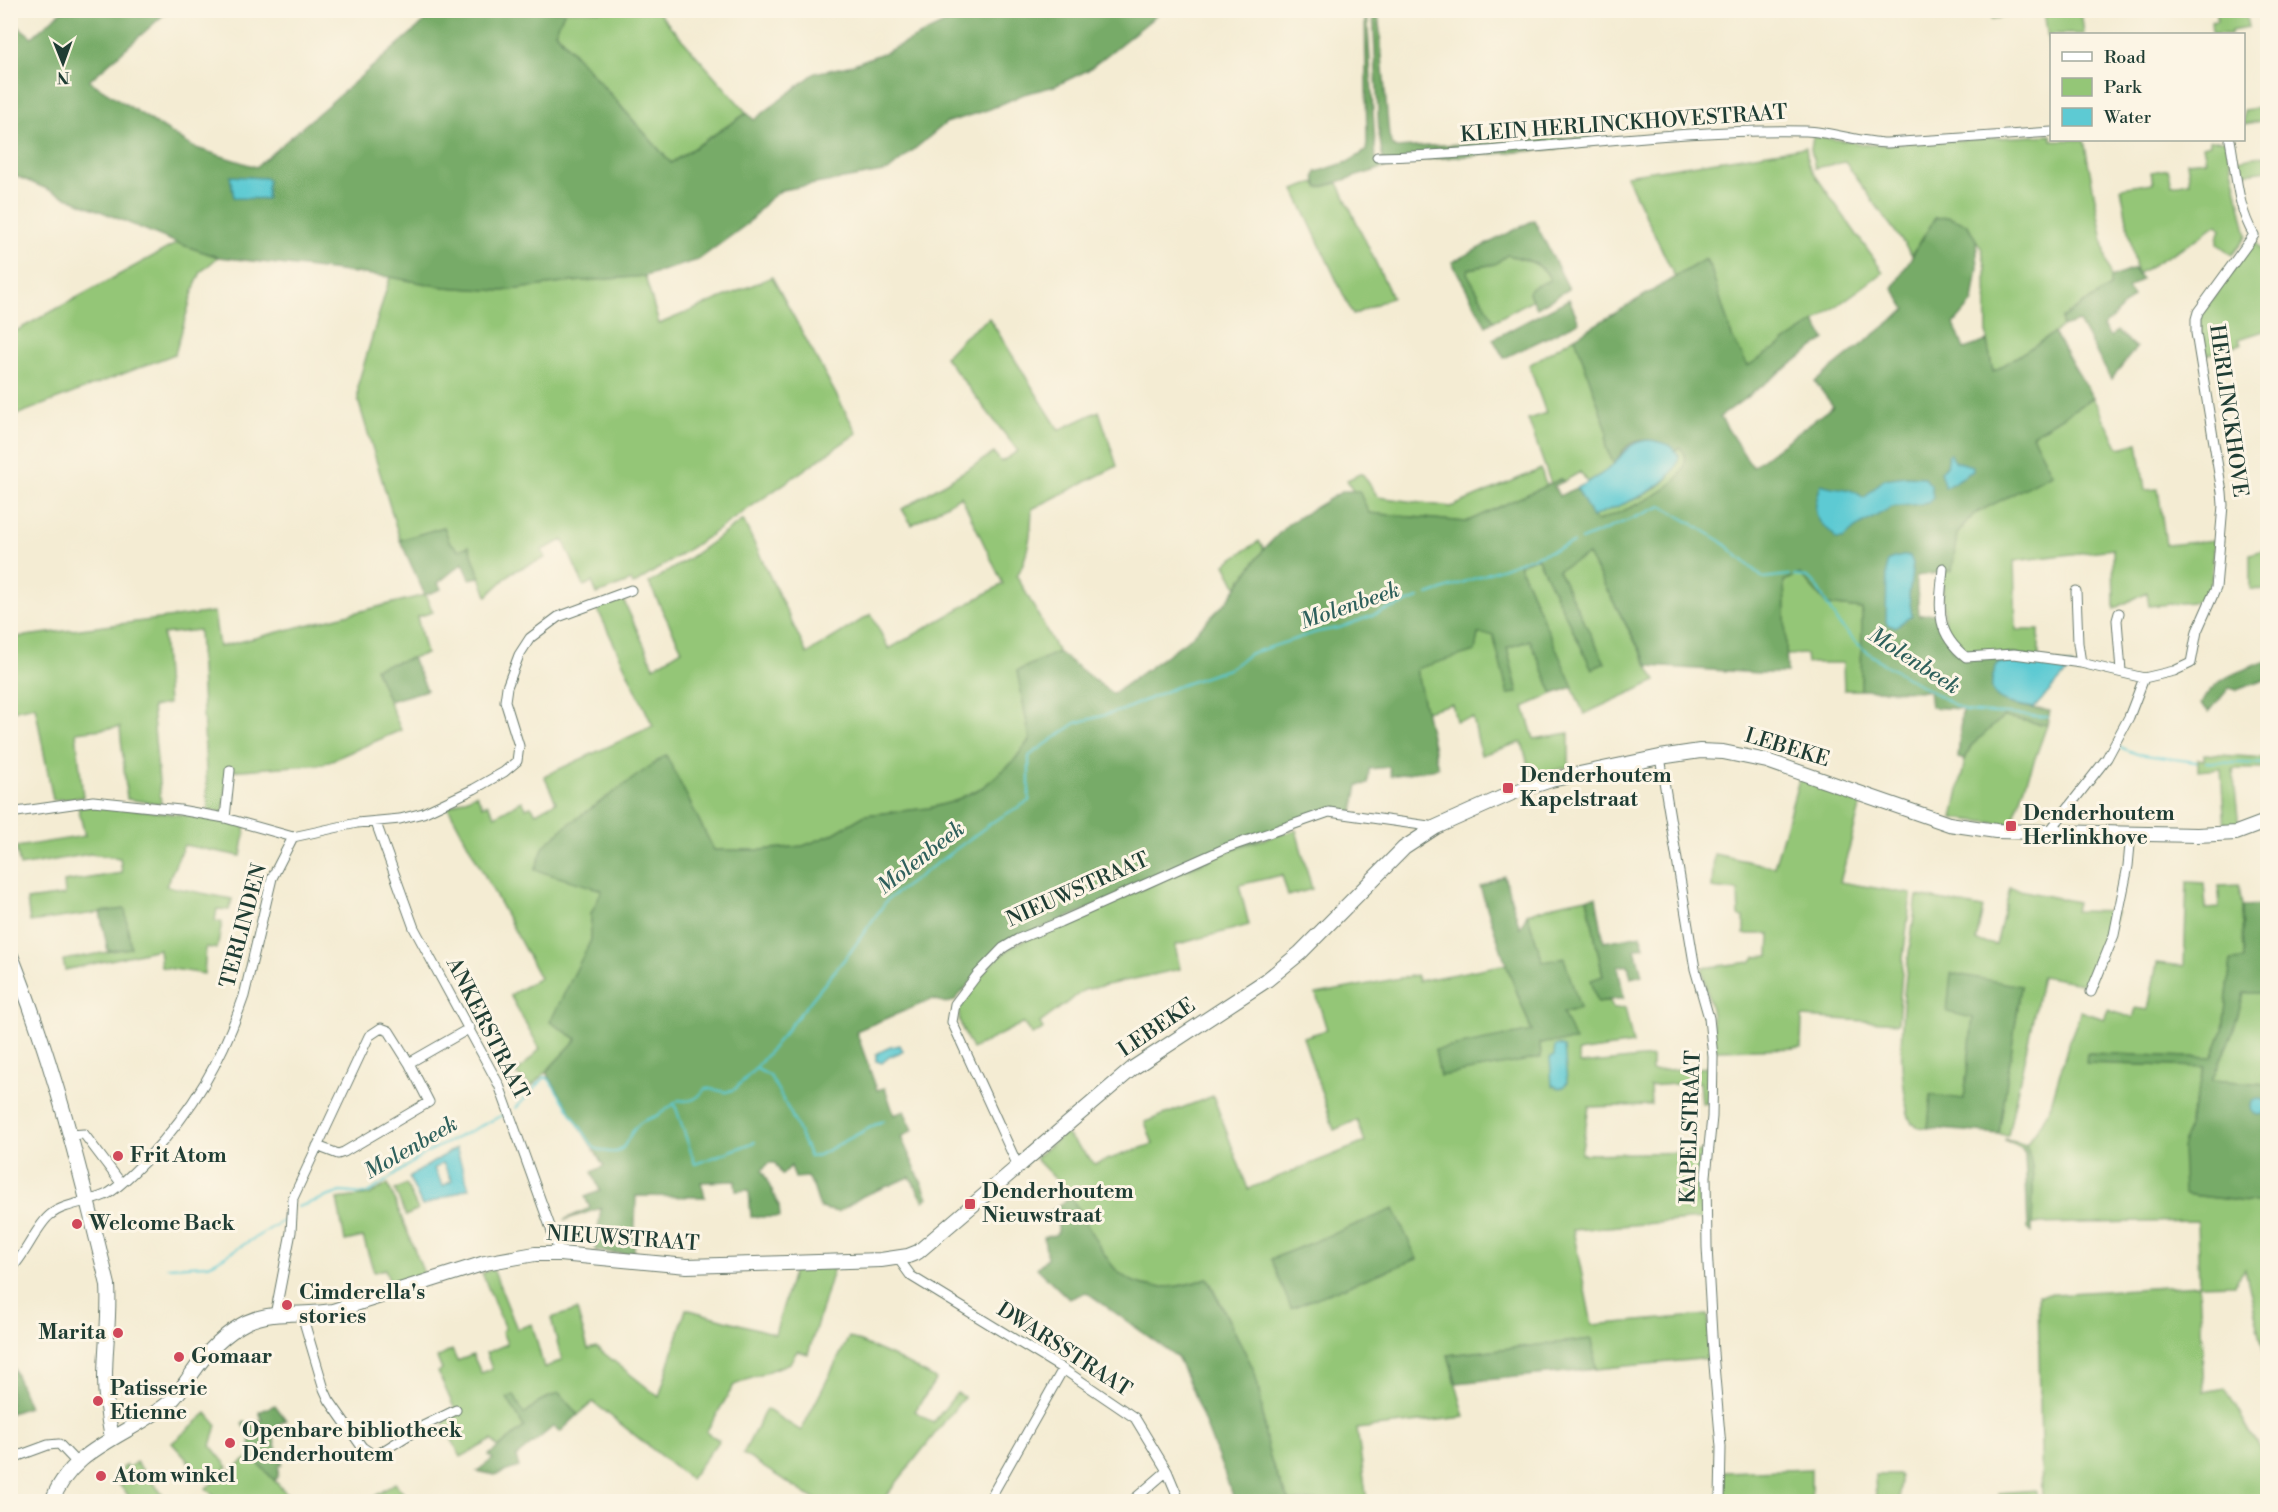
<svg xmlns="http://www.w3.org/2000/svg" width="2278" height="1512" font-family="'Libre Bodoni',serif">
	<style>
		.green { fill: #94c677; stroke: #5a8256; stroke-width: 1.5 }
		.forest { fill: #77ab68; stroke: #4b744e; stroke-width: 1.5 }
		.water { fill: #5dcad3; stroke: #3e8484; stroke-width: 1.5; fill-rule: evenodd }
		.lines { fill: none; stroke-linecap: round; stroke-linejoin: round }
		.stream { stroke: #5dcad3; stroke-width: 2 }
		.street-casing { stroke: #6a7a6c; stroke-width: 11 }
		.secondary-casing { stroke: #6a7a6c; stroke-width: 16 }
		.street { stroke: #fff; stroke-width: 9 }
		.secondary { stroke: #fff; stroke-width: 14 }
		.poi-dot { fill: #d1495b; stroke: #fcf5e5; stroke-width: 2 }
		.labels { text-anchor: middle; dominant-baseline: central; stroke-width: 6; stroke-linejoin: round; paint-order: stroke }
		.street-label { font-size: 21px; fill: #1f3d34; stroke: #fcf5e5 }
		.poi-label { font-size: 21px; font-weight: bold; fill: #1f3d34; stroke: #fcf5e5; text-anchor: start }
		.water-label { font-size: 22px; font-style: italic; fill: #2e605c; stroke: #fcf5e5 }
	</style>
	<rect width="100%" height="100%" fill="#fcf5e5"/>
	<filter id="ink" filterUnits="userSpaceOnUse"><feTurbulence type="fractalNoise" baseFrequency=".0167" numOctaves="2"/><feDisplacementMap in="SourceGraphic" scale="12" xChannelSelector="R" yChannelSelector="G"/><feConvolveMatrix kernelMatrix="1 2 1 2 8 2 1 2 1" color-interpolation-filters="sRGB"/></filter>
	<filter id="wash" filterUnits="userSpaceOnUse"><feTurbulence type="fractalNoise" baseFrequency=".008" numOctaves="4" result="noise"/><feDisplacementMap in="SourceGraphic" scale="24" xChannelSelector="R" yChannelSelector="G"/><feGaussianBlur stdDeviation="1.35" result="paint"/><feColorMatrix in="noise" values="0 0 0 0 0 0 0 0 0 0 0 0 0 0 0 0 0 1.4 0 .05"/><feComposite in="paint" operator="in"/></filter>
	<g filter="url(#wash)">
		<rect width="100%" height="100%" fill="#f4ecd3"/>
		<path class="green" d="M1991 10H2041V11L1992 19Z
			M565 11H657L747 113 671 163 555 31Z
			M2044 11H2081L2084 34H2052L2051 62Z
			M2217 11H2245L2248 28 2231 31V34H2212L2211 22 2217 21Z
			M2267 107V120L2244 124V110Z
			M2051 135 2052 140H2084L2110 278V287L2062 318V327L2054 333 1993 372 1987 341 1986 269 1982 250 1967 224 1935 218 1912 255 1845 162 1815 168 1811 149 1813 136 1870 145Z
			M2210 140H2226L2247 236 2232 255 2218 244V238L2221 229 2217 224 2195 240 2137 274 2121 188 2153 183 2151 172 2168 169 2172 185 2190 182 2187 162 2206 160 2203 146 2210 144Z
			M1806 147 1808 163 1813 172 1883 272 1815 322 1748 367 1732 337 1711 269 1706 259 1675 277 1626 175Z
			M2267 155V170L2240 174 2238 160Z
			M1316 182 1319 188 1338 183 1392 297 1353 315 1294 190Z
			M2255 240 2267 261V330L2239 339 2241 344 2202 356 2199 317Z
			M177 243 218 257 201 272 194 288 175 354 11 417 10 325 16 331Z
			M1507 255C1523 259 1545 263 1550 280L1529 293 1532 300 1494 321 1467 273 1468 269 1495 264Z
			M645 276 659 324 772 277 857 433 706 538 633 585 631 581 597 594 592 582 584 586 563 540 542 550 545 558 512 572 487 596 469 546 459 550 449 541 444 527 400 540 358 400V384L390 277 444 287 502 291 571 282Z
			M989 318 1059 430 1099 411 1117 466 1032 509C1031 533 1029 555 1017 576L1058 652 1017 671 1030 739 1013 762 983 787 952 802 929 808 865 815 831 835 803 846 761 850H714L666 755 565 827 545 846 535 869 602 890 591 914V940L551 1022 577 1039 532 1086 516 1074 540 1049 510 995 540 978 448 807 476 794 483 806 488 804 495 816 522 801 526 808 531 806 536 813 556 802 544 776 653 726 597 608 622 597 654 667 682 650 649 583 688 559 743 520 807 654 871 614 889 649 1003 584 961 496 912 525 902 509 994 453 1001 462 1018 451 945 357 964 337Z
			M1575 337 1607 430 1606 448 1614 464 1608 470 1588 482 1580 472 1563 482 1561 479 1551 484 1528 419 1546 413 1529 365Z
			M2093 398 2119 448 2138 443 2145 490 2158 489 2166 545 2215 540 2211 584 2204 601 2149 606 2147 592 2114 609 2113 549 2014 561 2016 630H2039V657H1966L1952 651 1945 636 1942 572 1952 570 1957 534 1974 514 2052 474 2032 435Z
			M1680 447C1707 483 1621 511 1598 521L1592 517C1613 507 1649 497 1665 481 1673 474 1675 466 1679 456L1675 450Z
			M1541 469 1546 486 1466 522 1369 513 1359 492 1353 491 1347 480 1362 473 1378 497 1451 507Z
			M1259 541 1264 549 1237 587 1225 564Z
			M2267 549V590L2250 589V554Z
			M1588 555 1656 681 1584 714 1519 564 1537 557 1592 669 1605 663 1557 569Z
			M1800 574 1827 605 1862 609 1861 690H1844L1843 663H1807L1806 654 1786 655 1784 581Z
			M425 595 433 612 417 617 426 654 375 668 401 730 323 764 228 771 223 813 208 810 199 630 163 634 168 704 152 707 161 804 127 799 120 727 76 732 83 797 53 800 35 706 11 711 10 638 214 612 219 647Z
			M1478 634H1493L1508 694 1518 692 1507 648 1530 640 1553 694 1524 707 1534 739 1569 733V767L1531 776 1522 742 1481 755 1473 718 1456 721 1452 704 1425 711 1416 668 1475 651Z
			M2003 717 2047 725 2011 825 1953 818 1965 760 1971 746Z
			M2204 754 2267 758V769H2233L2239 827 2225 829 2221 769 2198 771V759L2204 760Z
			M1800 776 1862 800 1840 882 1911 894 1903 959 1898 1023 1802 1017 1801 1048 1716 1050 1711 1009 1702 968 1751 962 1755 957 1769 956 1770 934H1744V917L1739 916 1738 891 1712 888 1714 854 1774 867Z
			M109 806 198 817 246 826 241 856 184 845 166 886 232 899 229 910 217 909 215 921 222 922 217 949 206 947 204 974 161 967 159 949 65 970 63 960 130 948 125 909 30 922 27 900 65 895 64 882 122 873 120 858 90 854 20 866 16 847 85 836 78 807Z
			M1296 830 1312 889 1288 896 1282 875 1239 885 1249 925 1175 945 1180 969 1084 990 1040 1023 1043 1029 1032 1035 1023 1023 972 1049C967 1038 959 1026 959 1014 958 994 1000 954 1016 944L1241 846Z
			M2187 882 2204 883 2206 909 2219 908V886L2239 885 2242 906 2243 961H2231L2223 1030 2212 1058 2087 1053V1063L2206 1067 2189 1122 2184 1194 2264 1204 2267 1202V1365L2245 1269 2234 1284 2199 1285 2204 1392 2225 1388 2267 1462V1501H2042L2038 1295 2199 1285 2197 1221 2032 1224 2031 1177 2026 1145 2042 1122 2051 1104 2068 1045 2081 1011 2104 1019 2108 1010 2133 1018 2136 1008 2148 1010 2157 963 2184 966Z
			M2010 888 2077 902 2075 911 2117 912 2091 985 2042 976 2008 1135 1999 1134 2021 986 1973 1018 1964 1100 1932 1095 1928 1128C1922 1127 1915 1128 1911 1122 1907 1115 1906 1103 1905 1095 1895 1029 1908 961 1917 896L1983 908 1976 941 1996 945Z
			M1587 898 1603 977 1598 1002 1610 1001 1613 1009 1625 1007 1633 1044 1578 1052 1580 1064 1652 1057V1071L1710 1067 1709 1103 1702 1104 1700 1082 1650 1086 1651 1105 1589 1107 1581 1154 1706 1152 1702 1219 1573 1230 1592 1325 1708 1315 1711 1358 1596 1369 1592 1339 1448 1355 1465 1417 1357 1429 1367 1501H1290C1280 1485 1273 1469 1268 1450 1262 1423 1263 1395 1253 1368L1208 1278C1177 1289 1138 1295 1113 1267 1098 1249 1085 1219 1072 1199 1062 1184 1047 1171 1035 1158L1065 1133 1095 1164 1153 1144 1145 1122 1213 1096 1248 1189 1365 1142 1357 1120 1334 1130 1303 1037 1327 1030 1316 994 1416 975 1419 981 1506 964 1532 1032 1435 1050 1440 1076 1541 1057 1540 1043 1563 1013 1579 1008 1543 962 1527 914 1558 904Z
			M2244 992 2267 993V1084L2212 1080 2233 1032Z
			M388 1184 425 1276 391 1286 385 1269 374 1272 363 1237 345 1241 337 1199 369 1195Z
			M406 1184 418 1210 406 1216 395 1190Z
			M834 1267 808 1354 797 1351 790 1363 734 1385 706 1432 719 1440 690 1479 593 1402 578 1415 559 1393 540 1401 524 1414 508 1398 524 1427 498 1448 492 1440 461 1457 441 1419 456 1412 438 1372 442 1370 437 1358 452 1350 457 1361 473 1355 481 1373 492 1369 486 1353 507 1344 502 1331 505 1329 482 1273 493 1269 517 1329 532 1324 544 1368 562 1360 551 1318 577 1310 588 1349 596 1347 659 1397 686 1309 775 1334 794 1269Z
			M849 1337 892 1356 936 1379 915 1411 933 1423 957 1393 964 1397 882 1501H817L743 1454 766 1409 801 1431Z
			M207 1413 217 1425 211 1446 228 1467 207 1482 172 1443Z
			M251 1456 294 1501H219L206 1488Z
			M136 1462 168 1501H133L118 1483 123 1479 119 1473 123 1470 122 1468 126 1465 128 1468Z
			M1811 1469V1501L1723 1502 1724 1472Z
			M1875 1475H1900V1501H1876Z
			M395 1483 410 1501H368Z
			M2036 1490 2037 1501H2000L1999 1493Z"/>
		<path class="forest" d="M62 11H168L89 81 193 147 256 167 437 11H565L555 32 671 163 747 113 754 120 815 73 848 66 886 52 971 11H1162L1088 70 1055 86 1024 94 990 109 946 123 888 171 782 190 768 200 747 224 698 260 645 276 571 282 502 291 444 287 390 277 218 257 177 243 11 174 10 20 32 37Z
			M1365 11H1367L1376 161 1383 160 1379 134 1373 11H1378L1389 136 1392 145 1396 148 1590 136 1591 146 1406 161 1318 188 1315 177 1316 172 1348 162 1366 151 1367 142Z
			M1948 217 1967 224 1976 240 1978 267 1973 302 1954 324 1964 349 1987 341 1993 372 2054 333 2093 398 2032 435 2052 474 1974 514 1957 534 1952 571 1916 576 1919 615 1940 613 1952 651 1966 657 2014 654 2069 665 2022 662 1999 663C1995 667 1995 670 1993 676 1984 707 2029 707 2050 711L2047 725 2003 717 1971 746 1965 760 1958 758 1962 709 1931 707 1929 691 1861 690 1862 609 1827 605 1800 574 1784 581 1787 673H1759L1649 666 1588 555 1558 570 1605 663 1592 669 1537 557 1519 565 1573 687 1553 694 1530 640 1507 648 1518 693 1508 694 1493 635 1478 634 1475 651 1416 669 1438 768 1391 776 1389 767 1369 769 1368 784 1358 785 1353 812 1330 809 1006 943 954 1001 946 1003 933 999 856 1031 877 1090 885 1088 894 1115 904 1111 913 1130 901 1137 928 1197 924 1201 910 1177 863 1196 838 1212 820 1208 813 1186 807 1177 795 1178 791 1166 782 1175 775 1163H769L762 1170 779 1206 780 1217H751L749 1190 736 1191 735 1181 701 1182 705 1197 636 1196 634 1255 595 1251 601 1208 564 1220 590 1208 585 1197 600 1191 592 1172 604 1166 546 1072 577 1039 550 1022 591 940V914L602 890 535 870 544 846 565 827 666 755 714 850H761L803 846 831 835 865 815 929 808 952 802 983 787 1013 762 1030 739 1017 671 1058 652 1113 694 1190 638 1227 601 1264 549 1289 523 1343 491H1359L1369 513 1466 522 1561 479 1563 482 1554 486 1559 496 1577 488 1592 517 1598 521C1620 512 1707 483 1680 447L1675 450C1663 441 1643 436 1629 445 1623 449 1618 458 1614 464L1606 448 1607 430 1575 337 1705 259 1711 269 1732 337 1748 366 1815 322 1825 339 1720 417 1752 467 1833 406 1815 382 1906 309 1893 288 1935 218Z
			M1534 220 1569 289 1537 308 1529 293 1531 288 1550 280C1545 263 1523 258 1507 255L1495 264 1468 269 1467 273 1494 321 1486 326 1452 262Z
			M2134 269 2142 279 2127 289 2133 297 2103 327 2110 337 2117 331 2136 348 2111 379 2079 322 2062 327V318L2110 287V278Z
			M1569 299 1579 322 1504 358 1493 339Z
			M444 527 449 541 459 550 469 546 480 577 470 579 463 563 438 583 441 589 425 595 400 540Z
			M412 658 427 690 389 701 375 668Z
			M2267 661V679L2237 690 2229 688 2209 712 2201 704C2213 678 2242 670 2267 661Z
			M1504 876 1520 928 1527 914 1543 962 1564 958 1580 1008 1563 1013 1575 1041 1540 1043 1541 1058 1440 1076 1435 1050 1532 1031 1506 964 1480 887Z
			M1596 897 1604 942 1641 935 1644 947 1635 949 1642 975 1631 978 1628 965 1618 967 1624 998 1597 1002 1591 980 1603 976 1587 898Z
			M2267 905V993H2244L2233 1032 2212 1080 2267 1084V1202L2264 1204 2184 1194 2182 1148 2205 1067 2086 1063 2087 1053 2212 1058 2223 1030 2231 961 2243 960 2242 906Z
			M125 909 131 948 108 951 100 912Z
			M1951 973 2021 986 1999 1134 1928 1128 1931 1095 1964 1099 1973 1018 1947 1012Z
			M2006 1139 2026 1145C2037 1167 2032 1207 2032 1232L2028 1228 2025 1154 2021 1148 2005 1140Z
			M1071 1197C1084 1219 1096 1244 1112 1265 1134 1294 1178 1290 1207 1278L1253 1368C1263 1395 1262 1423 1268 1450 1273 1469 1280 1485 1290 1501H1235L1191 1387 1177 1357 1086 1292 1069 1299 1037 1268 1047 1258 1044 1237 1055 1235 1058 1232V1226L1050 1212Z
			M1394 1209 1417 1259 1291 1308 1271 1259Z
			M1592 1339 1596 1369 1457 1383 1448 1355Z
			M10 1360 29 1407 11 1413H10Z
			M559 1393 578 1415 560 1432 554 1426 516 1457 519 1467 495 1475 477 1471 493 1459 489 1455 524 1427 507 1398 514 1395 524 1414 540 1401Z
			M275 1405 286 1420 277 1425 274 1439 277 1451 282 1452V1464L279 1465 278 1475 275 1481 251 1456 250 1434 242 1424 245 1421 251 1426 262 1420 259 1412Z"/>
		<path class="water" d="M230 176 266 178 268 180 267 199 234 198Z
			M1649 440C1661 441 1673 445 1679 456 1675 489 1618 505 1592 517L1577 488C1587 483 1598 477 1607 470 1625 456 1623 443 1649 440Z
			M1951 454 1954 461 1973 466V471L1945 488 1940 472 1946 466 1948 455Z
			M1905 476 1924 477 1931 485 1933 498 1929 503 1892 507 1855 528 1843 539H1836C1833 533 1828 530 1823 525 1810 514 1817 499 1821 484 1840 491 1846 484 1864 498L1884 479Z
			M1903 556H1910L1913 563 1909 596 1912 616 1895 627 1888 625 1886 622 1887 562 1893 558Z
			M2022 662 2069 665 2073 666 2034 708C2014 704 1985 704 1993 676 1995 670 1995 667 1999 663Z
			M900 1045 903 1051 889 1057 882 1063 876 1061V1054L890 1047Z
			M1559 1045 1564 1047 1567 1082 1564 1087 1559 1088 1552 1085 1550 1058 1554 1056 1555 1046Z
			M2251 1107a8 8 0 1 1 16 0a8 8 0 1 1-16 0Z
			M456 1148 469 1188 422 1206 409 1177ZM443 1163 452 1181 443 1186 434 1169Z"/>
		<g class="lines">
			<path class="stream" d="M1581 540 1662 506 1721 541 1763 578 1789 575
				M1794 576 1807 577 1814 582 1837 622 1858 645 1884 664 1965 711 2048 717
				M1428 595 1573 543
				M2120 747 2137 754 2196 762
				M2206 762 2268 764
				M757 1069 770 1076 791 1114 810 1157 817 1156 884 1120
				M675 1105 695 1164 755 1142
				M516 1108 545 1077 549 1079 594 1148C630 1161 620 1142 639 1124 644 1119 650 1119 656 1116 664 1112 672 1105 679 1100 692 1103 698 1098 706 1088L726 1092 735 1089 756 1068 851 951 887 900 994 821 1029 801V756L1076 723 1123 710 1176 687 1231 668 1249 654 1317 632 1339 628 1419 598
				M298 1207 341 1192 364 1194 370 1192 426 1153 503 1115
				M167 1267 208 1265 215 1262 286 1219"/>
		</g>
	</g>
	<g filter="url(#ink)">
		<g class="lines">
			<g class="street-casing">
				<path id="street" d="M1377 157C1520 154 1663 128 1806 131 1832 132 1859 142 1887 143L2052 132
					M1943 568C1940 606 1933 631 1966 657L2014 654 2081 663
					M2076 591 2078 643 2081 663 2144 678
					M2119 613 2117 620 2121 671
					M1660 757 1695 969 1709 1018 1713 1057 1712 1117 1706 1176 1707 1247 1713 1353 1721 1447 1720 1502
					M10 813 93 801 180 810 225 818 293 837
					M225 818 230 770
					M376 823 414 928 499 1085 560 1254
					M2049 832 2107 758 2129 717 2144 678 2174 671 2191 663 2197 631 2216 588 2223 505 2222 492 2196 333V319L2198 312 2254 235C2237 208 2236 170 2230 140
					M2091 992 2114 935 2128 866 2131 834
					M71 1135 84 1134 121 1183
					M317 1146 338 1154 344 1152 429 1102 409 1063
					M1018 1166 952 1022 955 1004 977 975 1003 948 1018 939 1060 922 1226 848 1329 812 1436 827
					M898 1258 911 1276 1063 1369 1135 1418 1167 1471 1180 1502
					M10 1270C25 1256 37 1225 50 1215 66 1202 92 1203 109 1193 123 1184 135 1171 147 1159 194 1109 222 1060 244 996L272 878 293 837 357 823 400 819 423 813 474 789 504 772 517 761 519 746 505 701 507 687 519 655 530 638 558 617 631 590
					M275 1315 291 1232 293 1198 369 1036 381 1028 389 1031 409 1063 470 1028
					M302 1315 324 1389 329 1400 362 1447 375 1456 423 1426 456 1410
					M10 1459 48 1445 59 1444 77 1463
					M988 1502 1063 1369
					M1131 1502 1167 1471"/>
			</g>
			<g class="secondary-casing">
				<path id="secondary" d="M10 953C53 1060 81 1173 108 1285 110 1316 105 1347 105 1378 105 1399 108 1418 112 1438
					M52 1502C70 1447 133 1435 172 1400 179 1393 185 1383 191 1375 206 1353 223 1334 247 1322 273 1310 305 1316 333 1311L485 1263 535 1254H560L687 1266 881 1260 908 1256 918 1252 1133 1068 1267 980 1300 953 1404 848 1436 827 1512 793 1551 780 1660 757 1700 751 1723 752 1767 761 1949 824 1996 831 2197 835 2236 833 2268 821"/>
			</g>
			<use href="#street" class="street"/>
			<use href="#secondary" class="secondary"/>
		</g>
	</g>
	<g class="poi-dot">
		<rect x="1502" y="782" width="12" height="12" rx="3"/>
		<rect x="2005" y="820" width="12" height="12" rx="3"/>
		<circle cx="118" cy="1156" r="6"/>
		<rect x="964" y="1198" width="12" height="12" rx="3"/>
		<circle cx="77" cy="1224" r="6"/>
		<circle cx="287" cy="1305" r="6"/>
		<circle cx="118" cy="1333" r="6"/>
		<circle cx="179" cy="1357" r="6"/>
		<circle cx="98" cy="1401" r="6"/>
		<circle cx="230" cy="1443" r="6"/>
		<circle cx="101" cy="1476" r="6"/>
	</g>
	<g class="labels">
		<g class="street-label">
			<text transform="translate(1624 124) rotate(-4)">KLEIN HERLINCKHOVESTRAAT</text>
			<text transform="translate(2228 411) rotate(82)">HERLINCKHOVE</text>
			<text transform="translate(1787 748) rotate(17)">LEBEKE</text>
			<text transform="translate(1078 890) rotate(-24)">NIEUWSTRAAT</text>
			<text transform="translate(244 926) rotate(-75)">TERLINDEN</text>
			<text transform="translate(1157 1028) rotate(-34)">LEBEKE</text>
			<text transform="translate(487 1029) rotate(63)">ANKERSTRAAT</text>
			<text transform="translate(1691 1127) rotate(-88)">KAPELSTRAAT</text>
			<text transform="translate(623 1239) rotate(4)">NIEUWSTRAAT</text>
			<text transform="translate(1064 1350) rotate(33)">DWARSSTRAAT</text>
		</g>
		<g class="poi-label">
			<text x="1520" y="776">Denderhoutem<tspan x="1520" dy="24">Kapelstraat</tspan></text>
			<text x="2023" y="814">Denderhoutem<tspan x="2023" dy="24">Herlinkhove</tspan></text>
			<text x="130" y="1156">Frit Atom</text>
			<text x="982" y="1192">Denderhoutem<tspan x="982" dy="24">Nieuwstraat</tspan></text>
			<text x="89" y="1224">Welcome Back</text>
			<text x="299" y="1293">Cimderella's<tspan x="299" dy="24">stories</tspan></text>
			<text x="106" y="1333" text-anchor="end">Marita</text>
			<text x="191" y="1357">Gomaar</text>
			<text x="110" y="1389">Patisserie<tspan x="110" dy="24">Etienne</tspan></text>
			<text x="242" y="1431">Openbare bibliotheek<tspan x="242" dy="24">Denderhoutem</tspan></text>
			<text x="113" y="1476">Atom winkel</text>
		</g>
		<g class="water-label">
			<text transform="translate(1350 606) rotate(-19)">Molenbeek</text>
			<text transform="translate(1914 661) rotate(33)">Molenbeek</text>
			<text transform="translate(921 858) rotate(-38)">Molenbeek</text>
			<text transform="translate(411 1148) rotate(-30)">Molenbeek</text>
		</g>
	</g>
	<rect width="2278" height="1512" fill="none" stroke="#fcf5e5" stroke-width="36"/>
	<rect x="2050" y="33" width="195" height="108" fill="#fcf5e5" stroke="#a4ab9e" stroke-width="1.5"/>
	<rect x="2062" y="52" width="30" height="9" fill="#ffffff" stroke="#a4ab9e" stroke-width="1.5"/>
	<text x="2104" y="63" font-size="18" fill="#1f3d34">Road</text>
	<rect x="2062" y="78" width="30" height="18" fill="#94c677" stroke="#a4ab9e" stroke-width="1.5"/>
	<text x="2104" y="93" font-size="18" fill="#1f3d34">Park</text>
	<rect x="2062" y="108" width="30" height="18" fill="#5dcad3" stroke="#a4ab9e" stroke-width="1.5"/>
	<text x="2104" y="123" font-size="18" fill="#1f3d34">Water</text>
	<g transform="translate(63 63) rotate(179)" stroke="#fcf5e5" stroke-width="4.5" paint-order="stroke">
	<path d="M0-4.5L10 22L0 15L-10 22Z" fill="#1f3d34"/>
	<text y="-9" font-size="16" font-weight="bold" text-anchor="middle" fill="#1f3d34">N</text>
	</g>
</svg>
